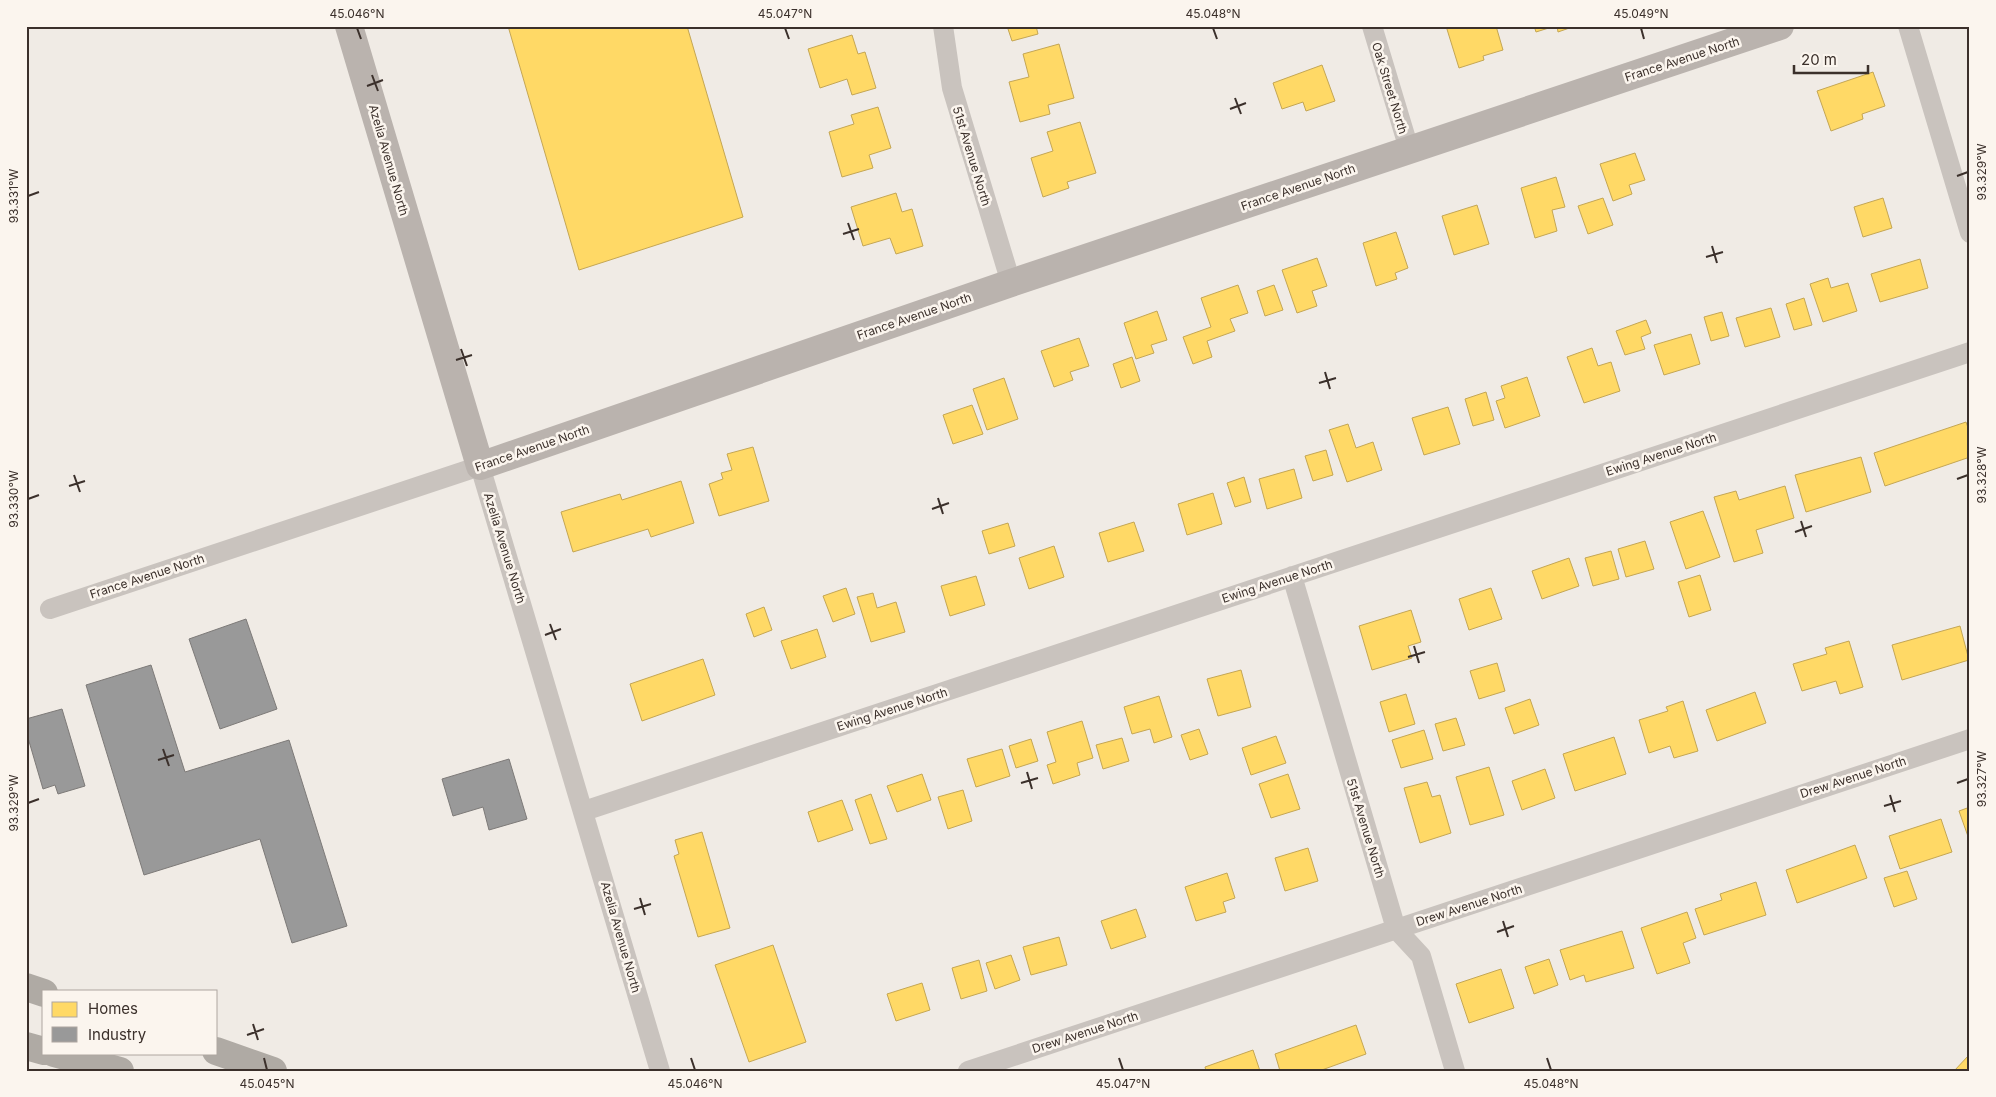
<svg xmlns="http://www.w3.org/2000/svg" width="1996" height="1097" font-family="Inter,sans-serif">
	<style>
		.homes { fill: #ffd966; stroke: #c4a654 }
		.industry { fill: #999; stroke: #7d7a78 }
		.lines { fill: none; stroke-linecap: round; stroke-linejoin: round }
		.street { stroke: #c9c3be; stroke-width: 20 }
		.secondary { stroke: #bab3ae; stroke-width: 28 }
		.highway { stroke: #afaaa4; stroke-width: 28 }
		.ticks { fill: none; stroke: #3b302b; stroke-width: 2 }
		.labels { text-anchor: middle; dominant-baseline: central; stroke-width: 5; stroke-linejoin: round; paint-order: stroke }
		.street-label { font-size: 12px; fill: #3b302b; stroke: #fbf5ee }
		.neatline { fill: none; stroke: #3b302b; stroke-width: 2 }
		.ticks-label { font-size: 12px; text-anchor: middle; fill: #3b302b }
	</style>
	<rect width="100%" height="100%" fill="#f0ebe5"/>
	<path class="homes" d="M508 26H687L743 217 579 270Z
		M1007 26H1036L1038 34 1012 41Z
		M1446 26H1496L1503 50 1483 56 1484 60 1459 68Z
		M1534 26H1555L1536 32Z
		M1557 26H1575L1558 32Z
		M852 35 858 54 865 52 876 88 852 95 847 79 820 88 808 49Z
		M1059 44 1074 98 1048 105 1050 114 1020 122 1009 82 1029 77 1023 54Z
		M1322 65 1335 101 1306 111 1303 102 1282 109 1273 83Z
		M1873 72 1885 106 1862 114 1863 119 1831 131 1817 91Z
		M878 107 891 148 869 155 873 168 842 177 829 132 854 124 851 115Z
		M1080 122 1096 173 1067 182 1069 188 1043 197 1031 158 1053 151 1047 132Z
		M1635 153 1645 180 1629 185 1632 194 1613 201 1600 164Z
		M1556 177 1565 207 1552 210 1557 231 1535 238 1521 188Z
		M896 193 902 212 912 209 923 246 896 254 890 238 863 246 851 207Z
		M1603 198 1613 225 1588 234 1578 206Z
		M1883 198 1892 228 1863 237 1854 207Z
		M1477 205 1489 244 1454 255 1442 216Z
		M1396 232 1408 268 1395 273 1397 279 1376 286 1363 243Z
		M1317 258 1327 286 1312 291 1317 306 1297 313 1282 270Z
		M1920 259 1928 288 1880 302 1871 274Z
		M1828 278 1831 288 1848 283 1857 311 1823 322 1810 284Z
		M1238 285 1248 313 1230 319 1235 331 1207 341 1212 357 1193 364 1183 337 1211 327 1201 298Z
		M1274 285 1283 310 1265 316 1257 291Z
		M1804 298 1812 325 1794 330 1786 304Z
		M1771 308 1780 337 1745 347 1736 318Z
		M1157 311 1167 340 1151 345 1154 353 1136 359 1124 323Z
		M1722 312 1729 336 1711 341 1704 317Z
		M1646 320 1651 333 1641 337 1645 349 1625 355 1616 331Z
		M1691 334 1700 364 1664 375 1654 345Z
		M1079 338 1089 366 1070 372 1073 380 1054 387 1041 351Z
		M1592 348 1598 366 1611 362 1620 391 1584 403 1567 357Z
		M1132 357 1140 381 1121 388 1113 364Z
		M1527 377 1540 416 1505 428 1496 401 1505 398 1501 386Z
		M1004 378 1018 419 987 430 973 389Z
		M1486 392 1494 420 1473 426 1465 399Z
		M972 405 983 434 953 444 943 415Z
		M1448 407 1460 444 1424 455 1412 418Z
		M1966 422 1970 433V457L1885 486 1874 453Z
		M1348 424 1356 448 1373 442 1382 470 1347 482 1329 430Z
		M753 447 769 501 719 516 709 484 723 479 721 473 732 470 727 454Z
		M1326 450 1333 475 1313 481 1305 456Z
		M1861 457 1871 492 1806 512 1795 475Z
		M1294 469 1302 498 1267 509 1259 479Z
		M1244 477 1251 502 1235 507 1227 483Z
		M681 481 694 523 651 537 648 529 573 552 561 512 620 494 622 500Z
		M1785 486 1794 518 1756 530 1763 553 1734 562 1714 497 1736 491 1739 500Z
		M1213 493 1222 524 1187 535 1178 504Z
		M1703 511 1720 557 1686 569 1670 522Z
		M1134 522 1144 551 1108 562 1099 533Z
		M1008 523 1015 546 989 554 982 531Z
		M1645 541 1654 569 1626 577 1618 549Z
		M1054 546 1064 577 1029 589 1019 558Z
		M1611 551 1619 579 1593 586 1585 558Z
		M1569 558 1579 586 1542 599 1532 571Z
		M1700 575 1711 610 1689 617 1678 582Z
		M976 576 985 605 950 616 941 586Z
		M846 588 855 614 833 622 823 596Z
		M1491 588 1502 619 1469 630 1459 599Z
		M873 593 877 608 896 602 905 632 871 642 857 597Z
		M764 607 772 630 754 637 746 614Z
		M1411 610 1421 642 1408 646 1412 658 1372 670 1359 626Z
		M1960 626 1969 660 1902 680 1892 645Z
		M817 629 826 657 791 669 781 641Z
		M1849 641 1863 687 1840 694 1836 681 1802 691 1793 664 1827 654 1825 648Z
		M703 659 715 695 642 721 630 684Z
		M1497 663 1505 691 1479 699 1470 671Z
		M1241 670 1251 707 1218 716 1207 679Z
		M1755 692 1766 723 1717 741 1706 710Z
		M1406 694 1415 724 1389 732 1380 702Z
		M1159 696 1172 737 1154 743 1150 729 1132 734 1124 707Z
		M1530 699 1539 725 1514 734 1505 708Z
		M1683 701 1698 751 1674 758 1670 746 1649 753 1639 720 1668 711 1666 707Z
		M1456 718 1465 745 1443 751 1435 724Z
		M1082 721 1093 758 1077 763 1080 775 1053 784 1047 765 1056 762 1047 732Z
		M1199 729 1208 754 1190 760 1181 735Z
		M1424 730 1433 759 1401 768 1392 740Z
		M1276 736 1286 763 1251 775 1242 748Z
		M1614 737 1626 774 1575 791 1563 754Z
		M1122 738 1129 761 1103 769 1096 745Z
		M1031 739 1038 761 1016 768 1009 746Z
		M1002 749 1010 776 976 787 967 759Z
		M1489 767 1504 815 1470 825 1456 777Z
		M1545 769 1555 798 1522 810 1512 781Z
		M922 774 931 800 897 812 887 786Z
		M1288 774 1300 809 1271 818 1259 784Z
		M1427 782 1432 797 1440 795 1451 833 1420 843 1404 788Z
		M963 790 972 821 948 829 938 797Z
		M871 794 887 839 870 844 855 800Z
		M842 800 853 830 818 842 808 812Z
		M1970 807V842L1959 811Z
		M1941 819 1952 852 1900 869 1889 836Z
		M702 832 730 928 698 937 674 856 679 854 675 840Z
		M1855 845 1867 878 1797 903 1786 870Z
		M1308 848 1318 881 1285 891 1275 858Z
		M1907 871 1917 899 1894 907 1884 878Z
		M1227 873 1235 898 1223 902 1226 912 1196 921 1185 887Z
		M1756 882 1766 915 1704 935 1695 909 1722 900 1720 894Z
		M1136 909 1146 937 1111 949 1101 921Z
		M1687 912 1696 938 1683 943 1690 963 1657 974 1641 928Z
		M1622 931 1634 968 1586 982 1584 975 1570 980 1560 950Z
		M1059 937 1067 965 1031 975 1023 947Z
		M773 945 806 1042 749 1062 715 965Z
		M1011 955 1020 980 995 989 986 963Z
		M1549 959 1558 985 1534 994 1525 967Z
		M979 960 987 991 961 999 952 968Z
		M1501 969 1514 1008 1469 1023 1456 984Z
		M922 983 930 1010 896 1021 887 994Z
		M1356 1025 1366 1054 1319 1071H1280L1275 1054Z
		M1253 1050 1260 1071H1206L1205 1067Z
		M1969 1055 1970 1071H1954Z"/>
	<path class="industry" d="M246 619 277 709 220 729 189 639Z
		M151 665 185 772 289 740 347 926 292 943 260 839 144 875 86 685Z
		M62 709 85 786 58 794 55 785 43 789 26 731V719Z
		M509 759 527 819 489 830 483 807 453 816 442 779Z"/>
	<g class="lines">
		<path class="street" d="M943 26 952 88 1011 283
			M1372 26 1409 149
			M1908 26 1970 233
			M1292 576 1396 929 1421 956 1455 1071
			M50 609 480 466 660 1071
			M584 811 1970 352
			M968 1071 1970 739"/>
		<path class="secondary" d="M349 26 480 466 1011 283 1780 26"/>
		<path class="highway" d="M26 987 44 993
			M26 1046 44 1051
			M216 1051 273 1071
			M54 1053 120 1071"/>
	</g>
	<path class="ticks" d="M357 28 361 39M785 28 789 39M1213 28 1217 39M1641 28 1644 39M372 75 378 91M367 86 383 80M1235 98 1241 114M1230 109 1246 103M1957 176 1968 172M28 196 39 192M848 223 854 240M843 234 859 229M1712 246 1717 263M1706 257 1723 252M461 349 467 366M456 360 472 355M1325 372 1330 389M1319 383 1336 378M74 475 80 492M1957 479 1968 475M69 486 85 481M938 498 943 514M28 499 39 495M932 509 949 503M1801 521 1806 537M1795 532 1812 526M550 624 556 640M545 635 561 629M1414 646 1419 663M1408 657 1425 652M163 749 169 766M158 760 174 755M1027 772 1032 789M1021 783 1038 778M1957 783 1968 779M1890 795 1895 812M28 803 39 799M1884 806 1901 801M640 898 645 915M634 909 651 904M1503 921 1508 937M1497 932 1514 926M253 1024 258 1040M247 1035 264 1029M264 1058 267 1070M691 1058 695 1070M1119 1058 1123 1070M1547 1058 1551 1070"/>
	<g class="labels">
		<g class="street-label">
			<text transform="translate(1682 59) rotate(-18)">France Avenue North</text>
			<text transform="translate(1390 88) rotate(73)">Oak Street North</text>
			<text transform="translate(972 156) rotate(73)">51st Avenue North</text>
			<text transform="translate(389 160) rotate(74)">Azelia Avenue North</text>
			<text transform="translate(1298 187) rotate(-19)">France Avenue North</text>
			<text transform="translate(914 316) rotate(-19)">France Avenue North</text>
			<text transform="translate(532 448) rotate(-19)">France Avenue North</text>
			<text transform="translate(1661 454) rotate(-18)">Ewing Avenue North</text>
			<text transform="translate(505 548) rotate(73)">Azelia Avenue North</text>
			<text transform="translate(147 576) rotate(-18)">France Avenue North</text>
			<text transform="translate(1277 581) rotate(-18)">Ewing Avenue North</text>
			<text transform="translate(892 709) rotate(-18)">Ewing Avenue North</text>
			<text transform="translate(1853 777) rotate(-18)">Drew Avenue North</text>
			<text transform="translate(1366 828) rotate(73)">51st Avenue North</text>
			<text transform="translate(1469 905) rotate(-18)">Drew Avenue North</text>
			<text transform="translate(621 937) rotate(74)">Azelia Avenue North</text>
			<text transform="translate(1085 1032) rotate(-18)">Drew Avenue North</text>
		</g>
	</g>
	<rect width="1996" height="1097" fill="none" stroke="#fbf5ee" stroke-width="55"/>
	<rect x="42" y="990" width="175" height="65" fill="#fbf5ee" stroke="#aea6a0"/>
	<rect x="52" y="1002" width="25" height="15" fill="#ffd966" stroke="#aea6a0"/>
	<text x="88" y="1014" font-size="15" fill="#3b302b">Homes</text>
	<rect x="52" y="1027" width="25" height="15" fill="#999999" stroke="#aea6a0"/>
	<text x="88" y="1040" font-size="15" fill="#3b302b">Industry</text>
	<path d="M1794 65v8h74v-8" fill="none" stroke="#3b302b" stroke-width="2.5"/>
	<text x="1801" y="65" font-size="15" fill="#3b302b" stroke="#fbf5ee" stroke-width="4" paint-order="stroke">20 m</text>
	<rect x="28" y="28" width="1940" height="1042" class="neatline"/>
	<g class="ticks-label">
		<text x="357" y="18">45.046°N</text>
		<text x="785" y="18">45.047°N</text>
		<text x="1213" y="18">45.048°N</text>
		<text x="1641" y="18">45.049°N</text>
		<text transform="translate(1982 172) rotate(-90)" y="4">93.329°W</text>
		<text transform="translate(14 196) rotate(-90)" y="4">93.331°W</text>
		<text transform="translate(1982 475) rotate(-90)" y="4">93.328°W</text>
		<text transform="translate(14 499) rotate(-90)" y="4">93.330°W</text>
		<text transform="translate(1982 779) rotate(-90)" y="4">93.327°W</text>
		<text transform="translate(14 803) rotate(-90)" y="4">93.329°W</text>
		<text x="267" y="1088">45.045°N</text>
		<text x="695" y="1088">45.046°N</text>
		<text x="1123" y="1088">45.047°N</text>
		<text x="1551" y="1088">45.048°N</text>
	</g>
</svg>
